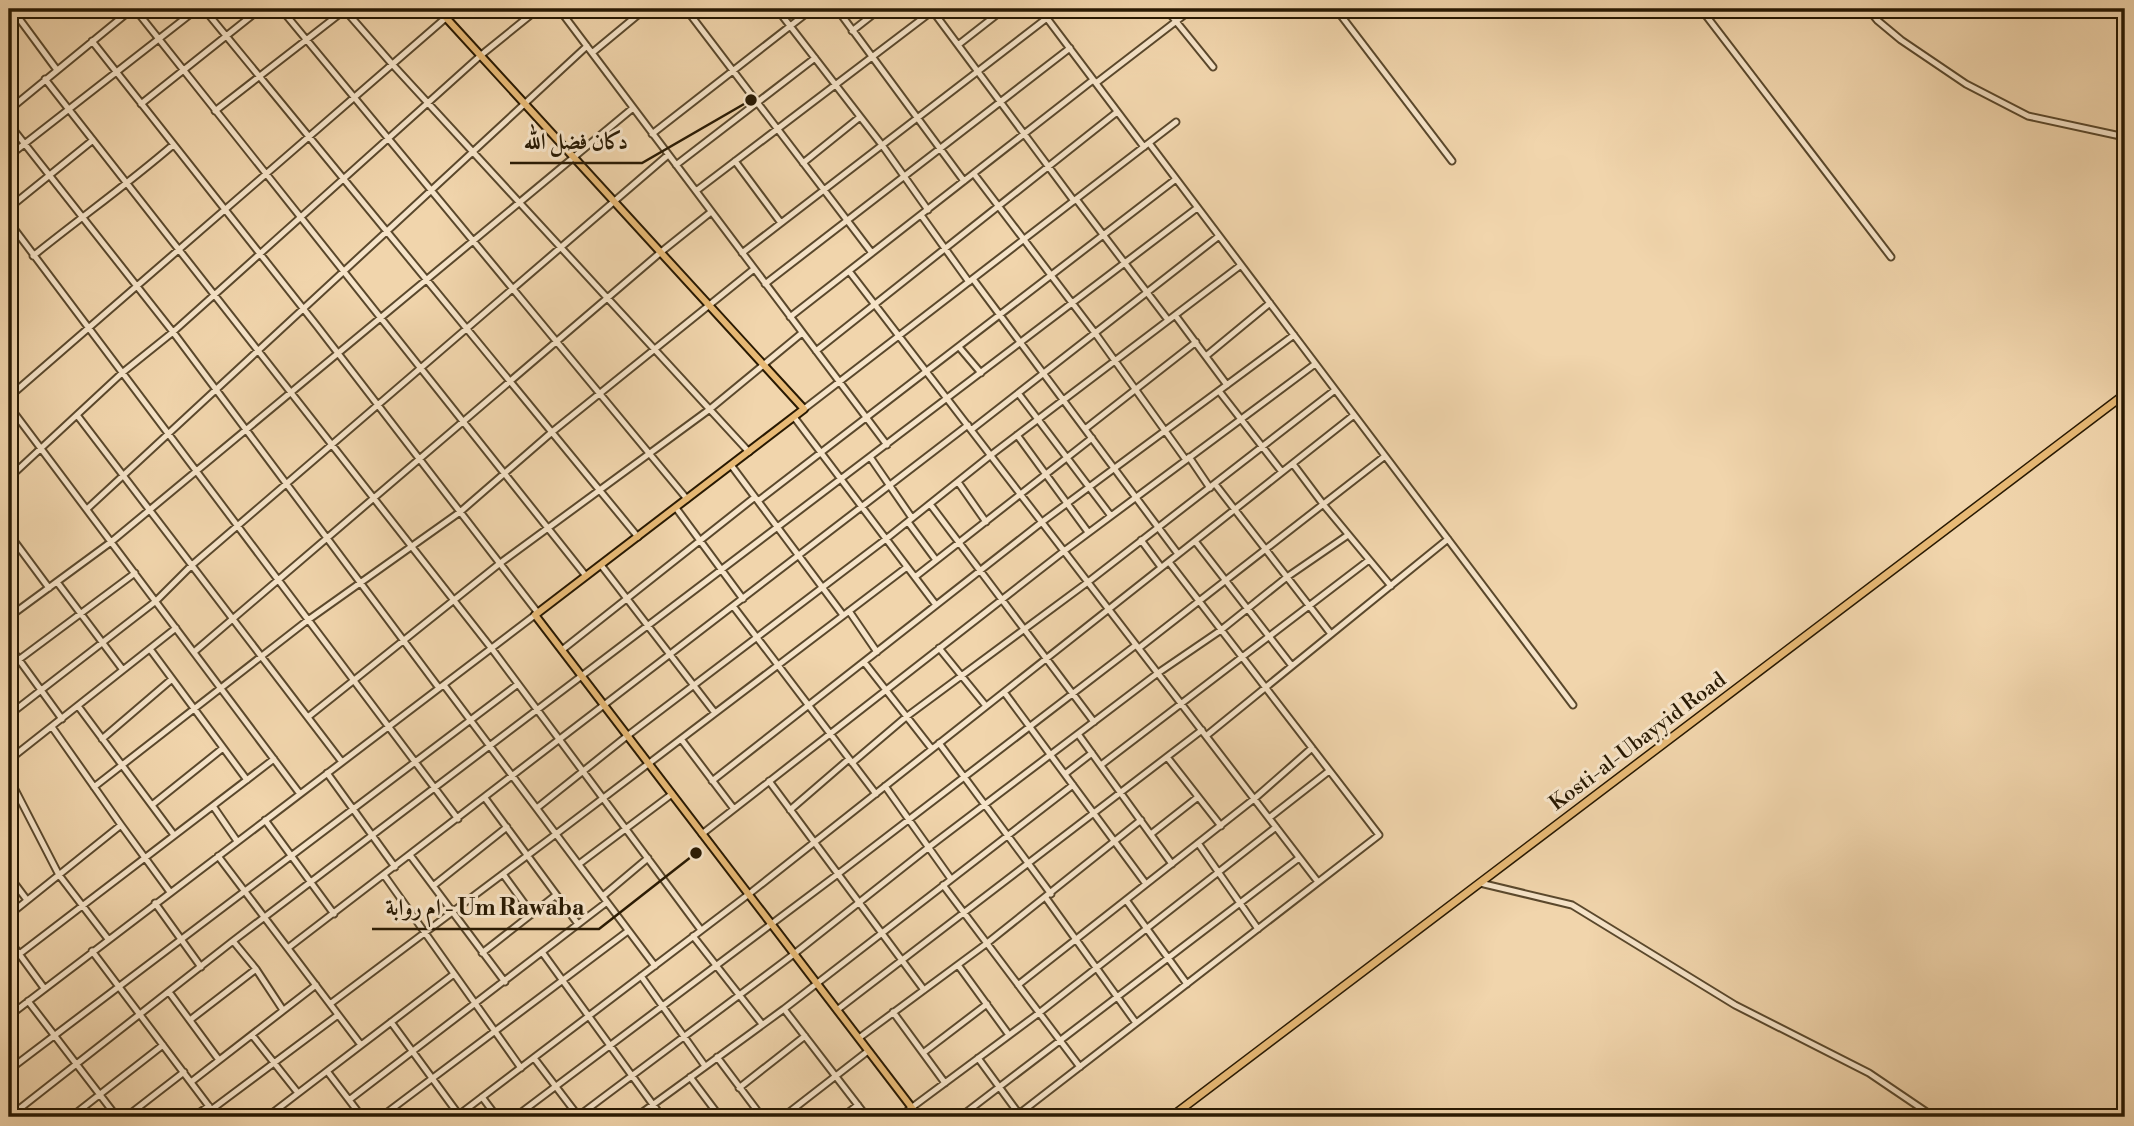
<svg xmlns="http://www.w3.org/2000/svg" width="2134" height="1126" font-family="'Libre Bodoni',Amiri,serif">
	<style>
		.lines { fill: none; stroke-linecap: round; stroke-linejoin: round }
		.minor-casing { stroke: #5a482c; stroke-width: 9 }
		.major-casing { stroke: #281902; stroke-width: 10 }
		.highway-casing { stroke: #281902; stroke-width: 10 }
		.minor { stroke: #f6e4c9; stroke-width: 5 }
		.major { stroke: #e8ba76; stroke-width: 6 }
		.highway { stroke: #e8ba76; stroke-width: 7 }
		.labels { text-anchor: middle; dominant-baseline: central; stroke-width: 6; stroke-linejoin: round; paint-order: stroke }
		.street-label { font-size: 21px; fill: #281902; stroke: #f6e4c9 }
		.leader { fill: none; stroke: #281902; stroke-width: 2.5 }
		.callout-dot { fill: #281902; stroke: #f6e4c9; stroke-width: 2.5 }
		.callout-label { font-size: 23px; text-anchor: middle; font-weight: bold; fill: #281902; stroke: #f6e4c9; stroke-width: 6; stroke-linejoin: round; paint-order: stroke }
	</style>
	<rect width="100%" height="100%" fill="#f1d5ac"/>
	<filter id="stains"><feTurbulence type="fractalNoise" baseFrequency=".00286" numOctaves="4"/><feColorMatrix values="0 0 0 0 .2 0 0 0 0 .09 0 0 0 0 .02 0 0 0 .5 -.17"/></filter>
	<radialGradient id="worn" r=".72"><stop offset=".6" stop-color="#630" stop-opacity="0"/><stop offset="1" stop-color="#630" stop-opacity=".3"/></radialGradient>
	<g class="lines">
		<g class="minor-casing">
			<path id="minor" d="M12 9 57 70
				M135 9 586 576
				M204 9 638 537
				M281 9 687 499
				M344 9 392 64 749 452
				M559 9 887 445
				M686 9 872 253
				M777 9 882 145 928 210
				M837 9 964 181
				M1040 9 1144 147
				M1166 9 1213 67
				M1336 9 1452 161
				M1701 9 1891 257
				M1868 9 1877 20 1901 40 1966 84 2028 116 2125 137
				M932 10 1074 201
				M852 31 880 9
				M92 41 317 326 538 613
				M958 45 1004 9
				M592 53 645 9
				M45 79 492 649 701 930
				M1096 83 1192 9
				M141 104 260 9
				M9 110 132 9
				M215 111 346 9
				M9 124 173 332 439 688
				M652 134 812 9
				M1149 143 1573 705
				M9 156 197 9
				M735 161 781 223
				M803 163 860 117
				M676 165 815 58
				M974 174 1095 333 1186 460
				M696 191 935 9
				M1076 199 1168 320
				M9 208 93 140
				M921 215 969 282
				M9 222 458 819
				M742 253 1047 18
				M33 256C80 218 128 184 173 145
				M849 271 1318 882
				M973 279 1178 554
				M765 284 1070 48
				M1175 315 1227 385
				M790 317 1093 80
				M959 347 981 373
				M816 351 1117 112
				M1206 356 1270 303
				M1219 391 1282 472
				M1018 393 1111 516
				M9 397 456 9
				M9 406 300 794
				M804 409 1176 122
				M77 415 342 762
				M794 417 936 605
				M1085 429 1196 342
				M971 430 1219 236
				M1017 435 1088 532
				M870 457 912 518
				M1189 457 1210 488
				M1293 464 1323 504 1391 586
				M731 465 843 615
				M9 478 122 373 173 332 480 56 538 9
				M958 482 986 522
				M1215 484 1331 634
				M758 501 1176 179
				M930 504 1094 722
				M676 508 743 599
				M87 509 587 46
				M908 522 936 560
				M9 534 49 588
				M1141 540 1161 567
				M1195 541 1292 666
				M601 565 715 713
				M915 577 1092 438
				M57 582 123 670
				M733 606 876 794
				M849 611 877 652
				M9 617 111 542 633 108
				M9 646 62 719
				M939 648 986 706
				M1139 648 1385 456
				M150 649 247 780
				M562 650 755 497
				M194 652 661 252 711 212
				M864 662 932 749
				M9 667 135 573
				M444 685 655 966
				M1004 692 1146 884
				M78 706 174 835
				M9 715 156 601 192 565 668 155
				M308 717 499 564 710 409 802 333
				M52 727 121 825 170 892
				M1078 734 1172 864
				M1206 736 1448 539
				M102 739 172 679
				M681 739 734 809
				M939 743 1051 894
				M1167 757 1221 826
				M9 760 176 628
				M852 763 906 717 1088 582 1335 390
				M1101 765 1369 560
				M327 773 395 867
				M1065 774 1092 753
				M9 778 59 875 108 939
				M712 781 1042 522 1294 335
				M769 781 924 990
				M885 786 951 879
				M94 787 308 620 460 512 552 432 754 269
				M485 798 578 924
				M152 805 223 748
				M213 806 237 841
				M537 808 627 736 886 539 991 455 1241 265
				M790 810 849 759
				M1269 818 1329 771
				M265 820 334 914
				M702 834 1064 551 1315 364
				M1151 834 1198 797
				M1198 843 1258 929
				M410 855 505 982
				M218 856 361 1045
				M579 864 672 794
				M503 874 532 914
				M384 875 521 1068
				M9 876 27 900
				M1480 883 1572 905 1735 1005 1869 1073 1934 1117
				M943 885 1080 1067
				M433 886 507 827
				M603 896 648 858
				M1046 898 1136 1023
				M1126 900 1187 984
				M155 903 201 967
				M9 915 121 825
				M693 936 762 1024
				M9 940 44 988
				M233 941 256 969 283 1010
				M288 948 968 425
				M92 951 217 1117
				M542 952 662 1117
				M482 953 556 895
				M9 962 274 759
				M958 965 1009 1035
				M641 976 705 1066
				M1018 985 1254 799 1312 748
				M169 992 219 1060
				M28 1001 117 1117
				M330 1004 556 834 907 567
				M784 1009 867 1117
				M837 1010 1202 730
				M893 1012 945 1083
				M9 1016 535 615
				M190 1020 256 969
				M391 1022 459 1115
				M252 1035 298 1093
				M859 1038 986 944 1141 820
				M923 1053 987 1004
				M717 1057 762 1117
				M534 1058 579 1117
				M978 1058 1019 1114
				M9 1070 518 684
				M327 1071 362 1117
				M690 1077 720 1117
				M191 1082 316 985
				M739 1088 805 1036
				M482 1097 497 1117
				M349 1100 607 902
				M211 1110 338 1015
				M9 1117 233 941 1197 208
				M71 1117 163 1045
				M126 1117 184 1072
				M193 1117 209 1106
				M267 1117 454 974
				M381 1117 628 931
				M456 1117 749 894 1354 415
				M515 1117 838 874 1136 645
				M577 1117 794 954 929 847 1158 673 1221 630 1287 577 1348 535
				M636 1117 784 1009 1073 785
				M783 1117 868 1051
				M842 1117 858 1105
				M899 1117 1039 1013 1276 827
				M960 1117 1299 858
				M1015 1117 1379 835 1169 562"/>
		</g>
		<g class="major-casing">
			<path id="major" d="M438 9 804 409 535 615 919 1117"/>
		</g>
		<g class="highway-casing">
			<path id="highway" d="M1171 1117 2125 394"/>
		</g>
		<use href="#minor" class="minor"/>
		<use href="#major" class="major"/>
		<use href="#highway" class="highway"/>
	</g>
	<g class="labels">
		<g class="street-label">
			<text transform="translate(1638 742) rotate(-37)">Kosti-al-Ubayyid Road</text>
		</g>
	</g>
	<path class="leader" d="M751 100L642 163H510M696 853L599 929H372"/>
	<g class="callout-dot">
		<circle cx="751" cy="100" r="7"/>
		<circle cx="696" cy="853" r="7"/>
	</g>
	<g class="callout-label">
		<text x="576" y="149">دكان فضل الله</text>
		<text x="485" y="915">ام روابة - Um Rawaba</text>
	</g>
	<rect width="2134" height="1126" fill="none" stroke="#f1d5ac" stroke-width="35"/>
	<rect x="10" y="10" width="2113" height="1105" fill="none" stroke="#281902" stroke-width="3.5"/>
	<rect x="18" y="18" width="2099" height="1091" fill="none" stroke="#281902" stroke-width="2"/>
	<rect width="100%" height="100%" filter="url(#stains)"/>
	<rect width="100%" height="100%" fill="url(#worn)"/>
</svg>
